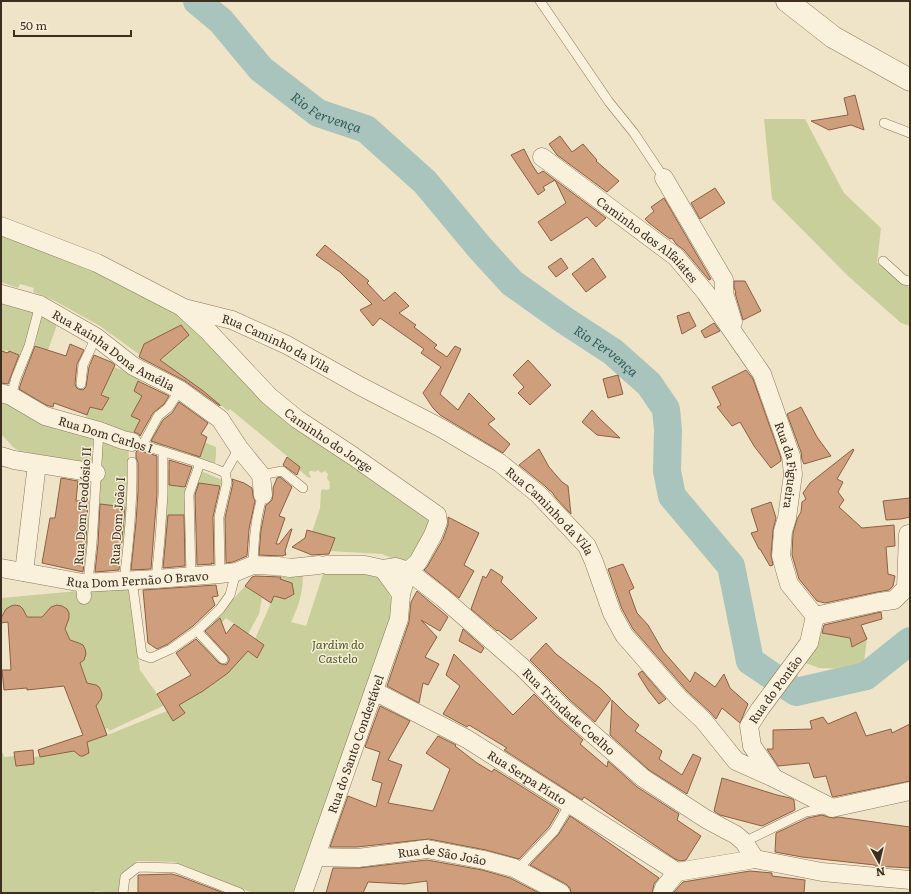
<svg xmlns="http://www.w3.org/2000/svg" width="911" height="894" font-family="Literata,serif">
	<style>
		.green { fill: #c9cf9b }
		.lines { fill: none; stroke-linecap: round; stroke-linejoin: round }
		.river { stroke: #a9c4bc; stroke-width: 28 }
		.building { fill: #cf9f7d; stroke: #8d5f41 }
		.service-casing { stroke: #8d765c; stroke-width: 10 }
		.pedestrian-casing { stroke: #8d765c; stroke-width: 15 }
		.minor-casing { stroke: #8d765c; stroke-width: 19 }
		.tertiary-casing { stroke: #8d765c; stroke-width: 23 }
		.service { stroke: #faf1dc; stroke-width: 9 }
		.pedestrian { stroke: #faf1dc; stroke-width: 14 }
		.minor { stroke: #faf1dc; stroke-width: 18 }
		.tertiary { stroke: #faf1dc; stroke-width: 22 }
		.labels { text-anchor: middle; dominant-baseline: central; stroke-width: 3; stroke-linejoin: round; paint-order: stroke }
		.street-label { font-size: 12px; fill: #3d2e20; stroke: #f7eed8 }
		.park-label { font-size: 12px; font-style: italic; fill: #4d5a26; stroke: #f7eed8 }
		.water-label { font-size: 13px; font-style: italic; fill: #2f5d5a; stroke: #f7eed8 }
	</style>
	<rect width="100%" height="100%" fill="#f0e4c8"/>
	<path class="green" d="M764 119H805L844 193 881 228 877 263 910 288V326L901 323 848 276 772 199Z
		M1 233 95 268 172 309 431 515 414 559 402 563 389 557 382 554 330 551 335 538 325 535 320 538 312 532 320 508 321 491 323 489 326 490 329 489 330 486 329 484 330 482 327 479 328 474 325 471 321 473 318 470 315 472 313 471H310L309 473 311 477 309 478 297 468 299 466 230 409 228 411 202 391 156 364 188 335 181 325 144 344 140 355 100 326 55 301 33 292 34 288 20 284 18 288 1 282Z
		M1 297 35 310 29 337 21 356 6 350 4 352 1 351Z
		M40 313 58 322 48 350 35 345Z
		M114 367 140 377 134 391 142 396 131 416 140 420 132 436 86 418 90 407 108 398 101 395Z
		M1 400 93 436 92 468 67 460 19 451 13 447 1 434Z
		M160 420 165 423 168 437 163 448 147 442Z
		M103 439 129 446 126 544 121 543 115 506 98 504Z
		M199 440 216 447V456L215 464 189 457Z
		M165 470 176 472V486L187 488 188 515H176V538L163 537Z
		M199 470 224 481 223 486 199 483 197 494 191 495Z
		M325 568 374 575C379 578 381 582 385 587 393 599 393 604 391 618L359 711 293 892 292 893H253L174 862 137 861 122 875 120 892 108 893 95 891V893H7L1 892V753H3L4 757 15 756 16 766 34 764V757L76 751 83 756C90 753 88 748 87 742L110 734 167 711 173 720 185 714 179 705 203 691 228 673 248 651 257 658 264 645 255 639 274 596 285 599 294 594 280 579 282 573 303 571C303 592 300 603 291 622L306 626Z
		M245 586 262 598 259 614 248 634 226 618 218 627 213 622Z
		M128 588 140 670 165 705 109 731 108 728 105 729 96 705C107 697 102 682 88 684L80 663C90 654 86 640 71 642L64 626C80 610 52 594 46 616L25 617 15 605C7 607 6 610 4 618H1V598L78 591Z
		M822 633 837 636 849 637 852 647 867 639 864 662 847 669 819 668 800 661 812 645Z"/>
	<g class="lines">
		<path class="river" id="s1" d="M197 1 221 21 261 69 318 113 366 129 425 182 480 248 512 283 564 320 613 352 649 384 666 409 668 430 667 471 672 496 731 566 750 661 796 692 866 676 910 641"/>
	</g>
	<path class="building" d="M855 95 864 130 851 125 829 130 811 121 848 115 844 98Z
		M560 136 572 152 583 144 597 160 596 161 619 181 607 192 557 155 549 144Z
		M524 149 531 163 538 174 543 171 555 180 543 187 545 190 538 195 511 155Z
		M555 180 606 218 596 227 587 217 551 241 538 222 566 203Z
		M715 188 725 203 700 219 691 203Z
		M664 198 711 279 709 280 684 250 676 244 672 238 670 239 649 223 645 219 654 211 651 207Z
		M325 245 369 281 367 283 384 301 395 292 409 306 399 313 416 325 414 327 437 345 434 348 447 357 455 346 461 349 440 394 458 410 469 393 495 419 488 424 510 444 503 453 440 415 433 408 423 393 441 367 421 353 424 349 380 318 373 326 360 310 372 304 340 272 316 255Z
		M561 258 568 268 556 277 548 267Z
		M593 258 606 277 586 292 572 274Z
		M734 281H745L761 311 743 320 735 293H736L734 287Z
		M689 312 696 326 682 334 677 316Z
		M714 323 720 331 705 338 701 331Z
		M181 325 189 335 160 360 202 390 220 405V406L185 381 139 357 144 344Z
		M70 344 84 350 77 364 75 384 76 387 78 389 83 390 86 387 89 367 94 355 111 362 115 365 101 395 109 398 102 410 90 407 87 415 54 403 53 407 46 405 19 389 22 380 35 346 66 356Z
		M1 351 8 353 9 351 19 355 8 384 1 383Z
		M528 360 551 385 530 405 518 393 524 387 513 375Z
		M746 370 753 379 781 458V461L771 468 754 446 740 422 732 426 717 407 721 405 712 387Z
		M618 375 623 394 608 398 603 379Z
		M138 381 169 396 164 404 153 413 140 436 139 434 134 432 140 420 131 416 142 396 134 391Z
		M179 402 208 423 201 434 207 437 200 457 151 441 163 420 172 413Z
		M801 407 817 437 831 456 804 464 802 460 801 452 787 414Z
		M592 410 598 417 620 438 597 435 582 422Z
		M539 449 549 467 562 482 568 486 571 514 556 498 551 491H550L545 486 519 465Z
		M853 449 854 450 837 479 843 482 838 492 844 500 839 507 862 528 894 525 895 546 886 547 888 574 895 576 893 586 889 590 877 592 825 603 817 601 799 579 792 555 793 533 797 519 801 512 802 502 806 499 803 493 810 483Z
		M138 450 157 456V494L151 569 131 570 136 522 138 492V462L136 458V452Z
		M287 457 300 467 297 475 283 465Z
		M169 460 192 467 185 487 169 485Z
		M280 477 292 487 279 516 285 518 276 544H279L291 529H292L285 551 286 555H284L283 556 259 555 261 530 266 505 269 503 272 500 273 494V488L277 478Z
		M61 478 78 481 76 501H88L86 544 83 572 42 563 50 518H55Z
		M232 479 244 483 252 488 253 496 255 501 249 529 247 556 233 562 226 563 225 518 233 483Z
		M199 483 220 486 213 517 214 564 211 563 212 564 197 565 195 495Z
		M910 498V517L901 519 886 520 883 501Z
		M771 502 776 518 773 530 771 555 773 565 770 566 760 549H759L751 533 758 531 751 509Z
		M100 504 125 507 119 570 95 572 98 544Z
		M168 515H184L185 566 163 568Z
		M448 517 479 533 464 565 474 571 459 598 424 570 427 567 443 539 448 525Z
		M307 530 335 538 329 554 312 555 292 547 305 538Z
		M623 564 634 588 629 591 637 613 648 625 663 651 690 682 695 672 715 687 724 674 730 688 748 704 740 723 722 708 716 719 710 712 687 691 633 629 622 609 608 569Z
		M491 569 503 577 501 582 537 618 511 640 498 630 497 631 471 609 483 576 486 578Z
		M255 576 281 577 280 579 292 583 294 594 285 599 274 596 271 603 245 586 252 577Z
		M216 585 218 596 212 597 215 605 193 626 168 644 157 649 148 643 143 590Z
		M417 591 448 617 440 631 421 620 437 637 425 657 439 664 428 685 423 683 419 703 387 686 409 622 411 602Z
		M15 605 20 606 23 609 27 617H42L51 607 57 605 62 606 67 609 69 613V618L65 629 70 640 79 643 83 645 85 649 86 654 84 660 80 663 87 683 96 685 99 687 101 691 102 695 101 699 96 706 107 735 87 742 89 753 83 756H80L74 751 40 757 38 750 83 735 64 686 27 690V688L4 690 2 670H11L8 622 1 623V618L6 609 11 606Z
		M881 612 882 619 861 625 867 639 852 647 850 638 822 633 824 625Z
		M220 618 226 634 234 624 264 645 257 658 248 651 228 673 203 691 179 705 185 713 173 721 157 694 191 675 176 653 196 639 219 663 224 665 227 664 229 661V658L227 655 205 631Z
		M463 629 484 648 481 653 459 641Z
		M546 643 556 654 600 688 611 699 595 722 571 701 530 660Z
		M454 654 513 715 534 694 557 717 583 740 580 744 607 767 608 761 637 787 679 814 677 820 701 836 686 860 680 861 675 859 584 797 582 800 504 750 507 748 469 725 467 727 443 714 460 686 446 675Z
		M642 671 666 699 659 704 648 690 638 674Z
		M612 700 627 715 639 725 635 731 662 751 659 759 682 775 693 754 701 758 687 794 649 770 610 735Z
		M380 706 410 721 388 760 402 765 388 803 433 811 450 769 426 753 438 736 456 745 455 746 477 763 492 772 494 769 559 810 549 827 519 859 486 850 429 839 357 847H330L348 796 376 807 382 783 372 780 380 752 365 747Z
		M856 712 866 736 891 729 892 733 910 724V781L833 797 832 796 826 776 814 778 809 763 778 766 767 749H773V730L812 729 810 721 823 717 828 724Z
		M33 750 34 764 16 766 14 752Z
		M722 778 777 795 790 798 794 800 795 810 762 826 720 815 714 811Z
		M822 815 828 817 834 818 838 817 910 827V868L875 866V865L802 857 775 852 776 833 808 818Z
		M570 816 598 835 659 878 654 884 652 893H571L570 888 566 884 530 865 558 835Z
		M427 860 482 870 510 878 539 893H428L427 881 405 884 368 882 363 893H326L333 868H359Z
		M750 871 772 873V876L805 880 804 893H673L683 882Z
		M172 874 179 876 224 893H138V875Z"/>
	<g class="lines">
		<g class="service-casing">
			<path id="service" d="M540 1 609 102 634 133 664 178
				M884 123 910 133
				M883 261 904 280 910 281
				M81 384 83 365 96 337
				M11 396 16 378 29 346 40 305
				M132 444V442C144 445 154 449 165 452 186 459 206 464 225 473
				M143 444 158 416 168 408 180 390
				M261 475 282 471 303 488
				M253 565C254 541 255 518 263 495
				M220 574 219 517 227 482 225 473 239 448
				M191 576 189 494 200 463
				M156 579 160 539 163 494V452
				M132 580 142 655 151 658 171 649 197 631 220 609 230 595 236 572
				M124 581C129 541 133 502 132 462
				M88 582 92 544 99 431
				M197 631 223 659
				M744 842 793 818 806 812 829 808
				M517 870 554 831 570 804
				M123 893 125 877 138 867 176 868 240 893"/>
		</g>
		<g class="pedestrian-casing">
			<path id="pedestrian" d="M83 583 84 597"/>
		</g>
		<g class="minor-casing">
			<g id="minor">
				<path id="s2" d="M542 157 676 257 706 293 762 374 791 456 793 474 787 518 783 531 781 556 789 584 815 616"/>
				<path d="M664 178 724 280V293L733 322"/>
				<path id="s3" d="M1 226 97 263 184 308 232 320 287 345 360 386 441 428 500 463 538 494 587 546 594 562 612 613 624 635 679 698 703 720 736 761 774 778 832 808 910 791"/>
				<path id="s4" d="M1 294 40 305 96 337 133 366 180 390 220 419 239 448 261 475 263 495"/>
				<path id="s5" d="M184 309 208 331 269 396 297 419 353 456 437 515 438 522 433 535 418 562 408 571 401 594"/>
				<path d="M1 393 11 396 45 416 99 431 123 440 132 442"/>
				<path d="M1 456 14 460 96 473"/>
				<path id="s6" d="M326 565H365L383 569 396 567 408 571 443 598 522 667 564 709 643 778 706 819 736 835 744 842 755 859"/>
				<path d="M278 566 290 568 319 565"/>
				<path id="s7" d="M1 568 83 583 156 579 220 574 236 572 253 565 275 566"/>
				<path d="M24 572 37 464"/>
				<path d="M815 616 879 602 894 600 906 588 908 534H910"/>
				<path id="s8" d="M374 691 467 739 677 872"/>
				<path id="s9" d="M774 778 752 746 749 726 760 709 809 643 815 616"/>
				<path id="s10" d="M316 857 358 858 427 849 484 860 514 868 561 893"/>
				<path id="s11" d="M303 893 399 619 401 594 383 569"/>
				<path d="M662 893 664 888 677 872 755 859 822 872 910 880"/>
			</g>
		</g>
		<g class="tertiary-casing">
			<path id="tertiary" d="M787 1 833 37 910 80"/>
		</g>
		<use href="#service" class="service"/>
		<use href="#pedestrian" class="pedestrian"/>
		<use href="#minor" class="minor"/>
		<use href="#tertiary" class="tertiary"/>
	</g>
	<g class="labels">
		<g class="street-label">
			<text stroke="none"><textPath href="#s2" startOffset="134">Caminho dos Alfaiates</textPath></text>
			<text stroke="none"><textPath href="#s3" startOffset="300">Rua Caminho da Vila</textPath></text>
			<text stroke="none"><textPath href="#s4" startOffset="127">Rua Rainha Dona Amélia</textPath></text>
			<text transform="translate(106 434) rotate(17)">Rua Dom Carlos I</text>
			<text stroke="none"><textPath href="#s5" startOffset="196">Caminho do Jorge</textPath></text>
			<text stroke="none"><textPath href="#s2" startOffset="408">Rua da Figueira</textPath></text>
			<text transform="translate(82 506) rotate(-86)">Rua Dom Teodósio II</text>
			<text stroke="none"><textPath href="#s3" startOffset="624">Rua Caminho da Vila</textPath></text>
			<text transform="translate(117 521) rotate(-86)">Rua Dom João I</text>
			<text stroke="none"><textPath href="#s7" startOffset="138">Rua Dom Fernão O Bravo</textPath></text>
			<text stroke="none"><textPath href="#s9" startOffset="104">Rua do Pontão</textPath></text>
			<text stroke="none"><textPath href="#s6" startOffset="297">Rua Trindade Coelho</textPath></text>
			<text stroke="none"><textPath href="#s11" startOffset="158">Rua do Santo Condestável</textPath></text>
			<text stroke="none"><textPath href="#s8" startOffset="176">Rua Serpa Pínto</textPath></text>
			<text stroke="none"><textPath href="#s10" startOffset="127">Rua de São João</textPath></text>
		</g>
		<g class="park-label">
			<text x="338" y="644">Jardim do<tspan x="338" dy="14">Castelo</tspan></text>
		</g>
		<g class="water-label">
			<text stroke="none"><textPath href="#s1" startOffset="173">Rio Fervença</textPath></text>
			<text stroke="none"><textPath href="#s1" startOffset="545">Rio Fervença</textPath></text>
		</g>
	</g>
	<rect width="911" height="894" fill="none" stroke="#3d2e20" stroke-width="4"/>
	<g transform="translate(879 862) rotate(172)" stroke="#f7eed8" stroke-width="3" paint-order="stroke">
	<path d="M0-3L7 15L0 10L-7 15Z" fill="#3d2e20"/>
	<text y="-6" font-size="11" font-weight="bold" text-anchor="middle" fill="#3d2e20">N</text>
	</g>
	<path d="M14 30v6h117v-6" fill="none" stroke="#3d2e20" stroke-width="2"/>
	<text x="20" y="30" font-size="12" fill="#3d2e20" stroke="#f7eed8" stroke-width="3" paint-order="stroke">50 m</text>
</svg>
